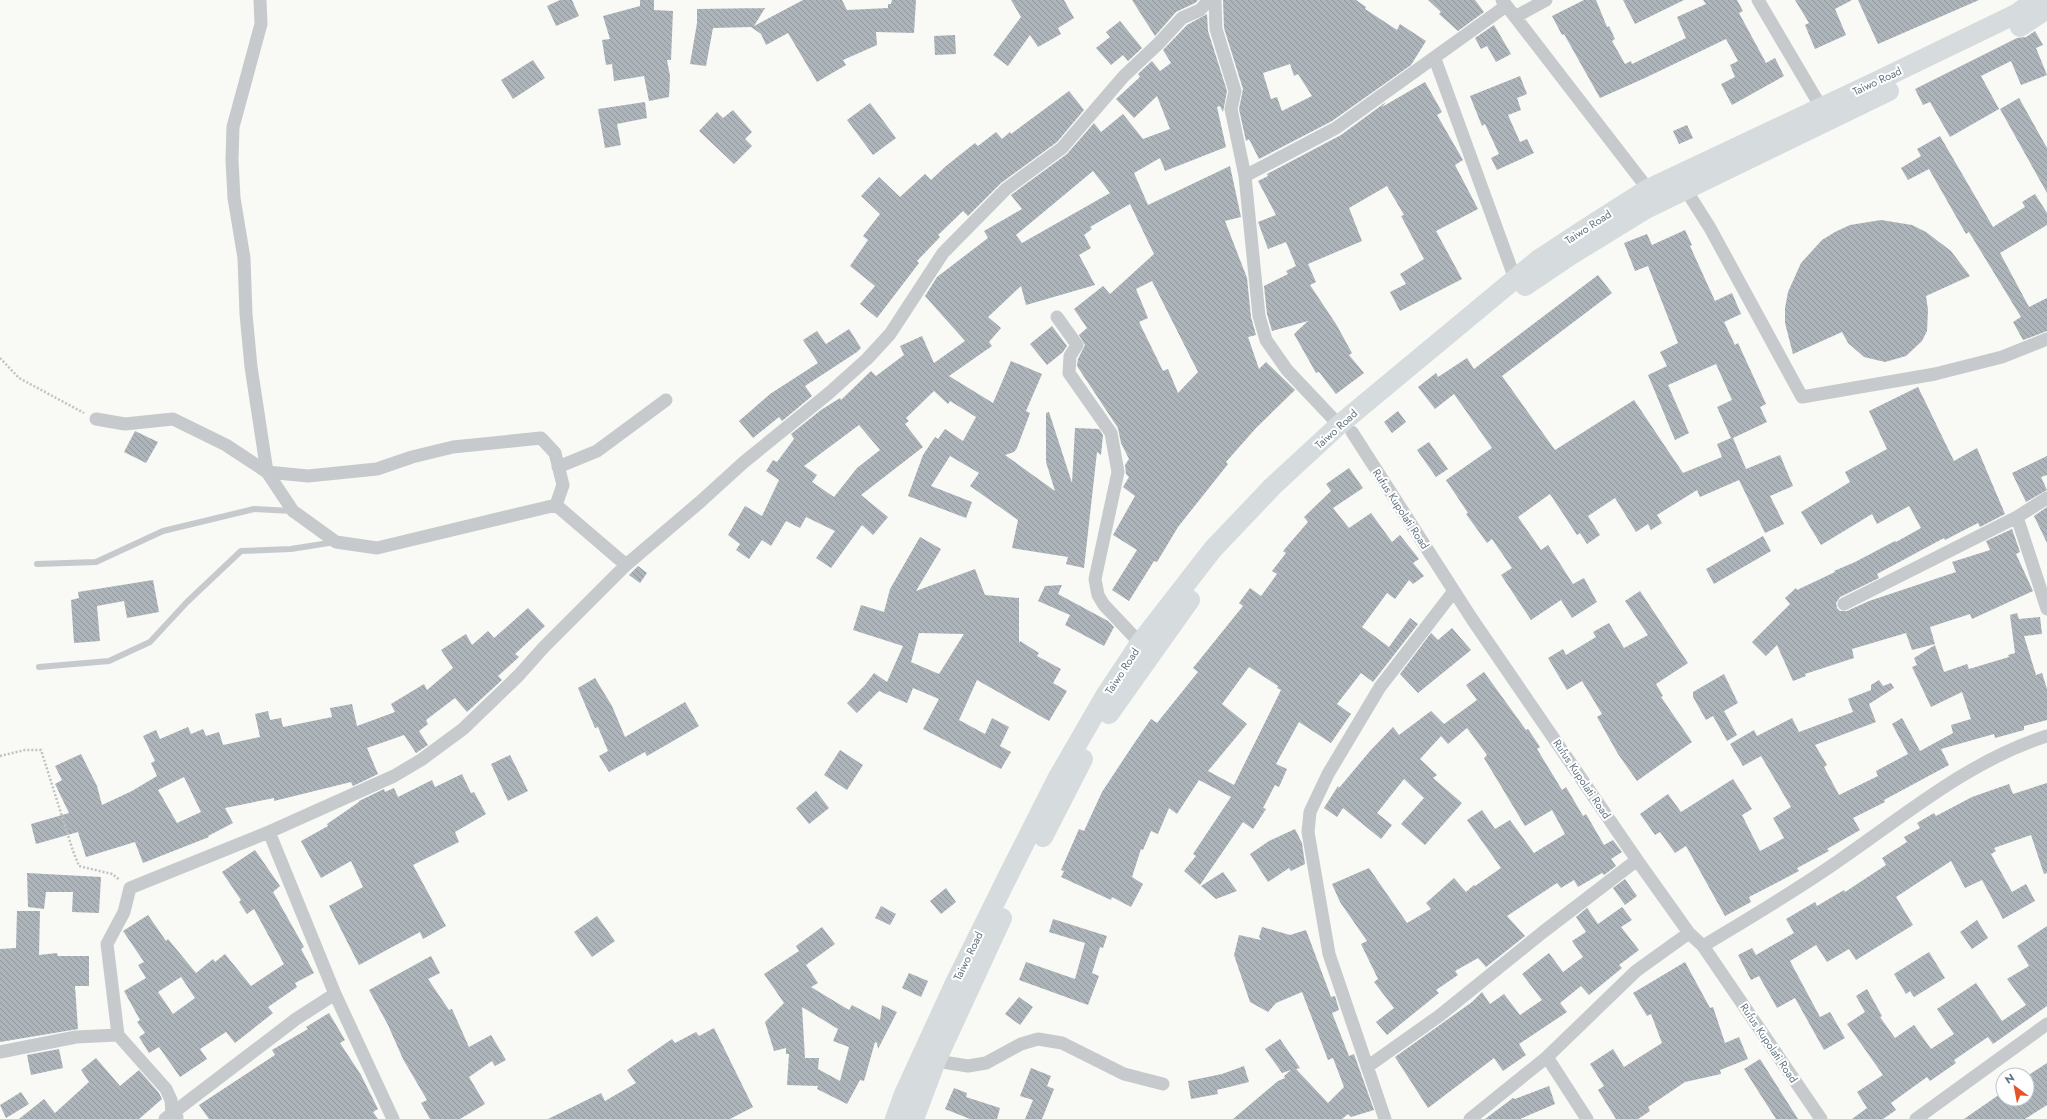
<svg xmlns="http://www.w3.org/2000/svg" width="2047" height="1119" font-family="Jost,sans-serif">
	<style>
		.building { fill: url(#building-back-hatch); fill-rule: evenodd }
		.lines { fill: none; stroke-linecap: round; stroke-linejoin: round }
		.path { stroke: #c0c2c4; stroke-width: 2.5; stroke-dasharray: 2 2; stroke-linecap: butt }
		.service { stroke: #c6cacd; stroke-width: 6 }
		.minor { stroke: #c6cacd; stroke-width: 13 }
		.primary { stroke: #d6dbde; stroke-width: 20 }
		.labels { text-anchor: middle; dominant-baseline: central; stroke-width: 4; stroke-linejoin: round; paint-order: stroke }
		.street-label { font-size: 11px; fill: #637582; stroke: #fff }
	</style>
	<defs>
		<pattern id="building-back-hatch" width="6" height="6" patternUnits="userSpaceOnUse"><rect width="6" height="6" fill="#adb5bb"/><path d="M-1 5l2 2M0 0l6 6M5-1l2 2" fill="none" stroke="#90989d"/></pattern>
	</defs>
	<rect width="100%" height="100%" fill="#f9f9f6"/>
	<path class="building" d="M560 0H572L579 16 556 26 547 6Z
		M640 0H654V10L673 11 671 60H667L670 76 669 97 649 101 644 76 614 81 612 64 606 65 602 40 610 39 603 16 640 6Z
		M803 0H842L847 10 888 8V4H891L892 0H916L914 33 876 32 877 45 843 60 846 65 817 82 788 33 766 45 761 34 751 27 713 28 706 66 690 64 697 23V9L765 8 754 26Z
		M1011 0H1064L1074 18 1058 28 1061 34 1038 47 1030 35 1008 66 993 55 1021 17Z
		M1132 0H1198L1195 3 1176 12 1155 36Z
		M1223 0H1356L1366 7 1365 9 1397 30 1400 24 1426 41 1411 65 1332 121 1259 159 1249 139 1246 141 1239 109 1243 89 1224 28ZM1290 64 1294 76 1298 74 1312 96 1282 111 1277 97 1271 99 1263 73Z
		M1428 0H1475L1484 12 1458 31 1439 14 1441 12Z
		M1584 0H1596L1607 27 1609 26 1615 39 1612 41 1625 64 1631 61 1632 64 1686 38 1677 17 1706 4 1703 0H1737L1743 11 1739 13 1766 63 1775 58 1784 76 1732 105 1721 84 1735 77 1730 65 1738 61 1726 39 1645 78 1600 98 1564 34 1562 35 1552 16Z
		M1623 0H1684L1635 24Z
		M1795 0H1852L1835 9 1846 35 1815 49 1805 25 1809 23Z
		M1858 0H1979L1878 44Z
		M1207 14 1208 31 1227 91 1223 112 1220 106 1217 107 1226 147 1165 171 1160 158 1134 173 1148 205 1230 166 1241 217 1225 221 1247 278 1251 317 1256 335 1248 337 1259 369 1266 362 1295 390 1256 428 1226 462 1228 464 1178 527 1157 562 1154 561 1129 601 1112 590 1137 550 1113 535 1135 496 1123 487 1129 477 1126 474 1125 465 1129 459 1121 443 1118 428 1077 366 1078 359 1085 345 1079 335 1087 328 1074 309 1103 286 1110 294 1154 254 1130 204 1090 227 1092 229 1084 235 1091 248 1079 255 1095 285 1026 305 1021 286 988 317 1001 328 989 342 992 346 949 376 993 403 1011 361 1042 374 1026 411 1030 413 1017 448 1014 452 1005 455 1055 491 1046 462V413L1049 412 1072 483 1075 428 1099 429 1103 435 1101 455 1097 452 1084 568 1066 564 1068 557 1012 548 1018 520 970 486 979 473 950 456 931 486 972 502 966 518 908 496 923 455 935 437 938 439 945 429 963 441 976 417 950 401 948 404 934 391 906 418 909 421 905 424 923 447 861 495 888 517 873 535 862 525 831 568 816 558 835 531 806 517 800 528 786 521 771 546 762 540 749 559 736 550 740 544 728 535 745 506 762 516 779 480 766 471 773 460 777 462 794 439 791 434 821 410 840 398 841 400 871 371 876 376 904 355 900 346 922 336 934 363 965 341 925 296 937 277 988 238 984 231 1022 209 1011 195 1067 154 1094 123 1101 132 1123 114 1143 139 1170 129 1157 96 1134 118 1116 99 1140 77 1138 74 1152 61 1160 71 1171 63 1163 50 1187 25ZM1093 171 1110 193 1022 243 1016 235ZM1152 281 1198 372 1178 393 1168 369 1163 371 1139 322 1148 318 1136 289ZM859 425 880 450 857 468 834 497 812 482 817 475 804 466Z
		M1120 21 1142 48 1128 61 1123 55 1111 65 1096 48 1110 37 1106 32Z
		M1494 25 1511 54 1496 62 1487 46 1481 49 1475 38Z
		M2035 31 2043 45 2036 48 2047 75 2021 85 2011 61 1981 76 1999 109 1950 137 1930 102 1923 105 1915 89 2017 38 2026 37Z
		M955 35 956 54 935 55 934 36Z
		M533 60 545 78 513 99 501 80Z
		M1520 76 1527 94 1517 98 1521 110 1508 115 1520 142 1527 139 1534 153 1497 170 1491 158 1499 154 1485 124 1482 126 1470 96Z
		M1425 82 1442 112 1437 115 1463 160 1455 165 1478 209 1436 231 1462 279 1400 311 1390 292 1406 284 1400 274 1424 259 1401 216 1404 215 1387 186 1349 208 1362 241 1308 264 1316 282 1310 285 1336 324 1352 353 1349 355 1364 373 1336 394 1319 372 1316 373 1294 334 1308 321 1272 331 1267 314 1264 286 1288 274 1286 271 1296 266 1286 242 1268 249 1258 222 1276 215 1258 181 1268 176 1267 174 1341 135 1386 102 1382 107Z
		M1069 91 1084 110 1057 142 1001 183 968 216 963 211 938 235 940 237 917 261 919 263 877 318 860 304 875 286 850 266 868 240 863 236 880 214 861 196 879 177 900 197 925 174 931 180 946 166 975 143 978 146 996 132 1002 139 1010 132 1011 134Z
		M2019 98 2047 148V193L2000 109Z
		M645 102 647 118 617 124 621 145 605 148 598 109Z
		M870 103 896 138 873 155 847 120Z
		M733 110 752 132 745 139 752 146 734 164 699 131 717 112 723 118Z
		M1687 125 1693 138 1679 144 1673 131Z
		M1940 136 1993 227 2025 207 2022 202 2035 194 2047 213V225L2000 253 2029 307 2047 298V331L2023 340 2013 322 2021 317 1969 232 1966 234 1929 169 1908 180 1901 168 1921 156 1917 149Z
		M1881 220 1912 225 1926 232 1951 251 1970 276 1926 296 1928 310 1927 331 1922 341 1906 356 1885 362 1864 357 1848 343 1842 332 1793 354 1785 323V308L1788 292 1801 263 1822 240 1835 232 1850 225Z
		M1685 230 1692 245 1690 246 1715 301 1732 293 1741 314 1724 322 1735 345 1738 343 1766 404 1760 407 1767 422 1733 438 1746 469 1780 455 1793 486 1770 496 1784 524 1765 533 1739 480 1700 497 1697 490 1657 515 1662 523 1651 530 1648 524 1636 532 1615 498 1588 516 1600 535 1587 544 1580 533 1577 535 1550 494 1518 517 1541 550 1548 545 1573 584 1584 578 1597 602 1572 618 1561 600 1531 620 1501 575 1512 568 1492 539 1487 543 1466 514 1468 513 1446 480 1492 448 1454 394 1435 409 1418 387 1436 373 1438 377 1467 358 1474 369 1598 275 1612 293 1502 376 1555 450 1634 400 1683 473 1722 457 1717 444 1731 438 1717 407 1732 400 1716 364 1668 385 1689 433 1675 440 1648 375 1667 366 1660 352 1678 343 1648 266 1635 271 1624 243 1647 234 1652 245Z
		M1052 326 1067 346 1063 352 1047 365 1030 344Z
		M849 329 861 348 857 352 805 386 812 396 782 421 779 417 753 438 739 421 770 394 818 363 803 340 817 331 826 344Z
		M1918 387 1954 461 1977 448 2005 514 1980 527 1978 523 1945 540 1944 538 1877 574 1879 578 1840 597 1836 603 1837 608 1840 611H1847L1869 601 1956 572 1952 562 1990 550 1986 541 2012 529 2020 552 2016 554 2033 591 1972 619 1970 614 1930 627 1935 644 1912 650 1906 633 1852 649 1854 658 1805 674 1806 676 1793 681 1777 645 1766 656 1752 642 1790 604 1785 598 1796 588 1797 590 1835 572 1834 571 1855 562 1895 541 1896 542 1921 528 1909 506 1877 524 1872 514 1821 545 1801 512 1850 482 1845 472 1887 449 1869 411Z
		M1398 411 1406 422 1392 433 1384 422Z
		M135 431 158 442 146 463 124 452Z
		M1429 442 1448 469 1436 477 1417 450Z
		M2047 456V475L2041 477 2047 490 2026 502 2012 473Z
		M1349 468 1363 488 1333 508 1349 528 1371 513 1392 542 1400 535 1419 559 1413 563 1424 576 1413 584 1409 580 1395 599 1387 593 1362 627 1389 647 1410 618 1418 624 1373 682 1361 673 1337 704 1351 714 1331 743 1299 722 1276 764 1287 769 1279 787 1275 785 1263 808 1266 809 1253 829 1243 822 1200 885 1184 871 1196 856 1193 854 1231 797 1199 780 1177 814 1169 808 1158 834 1151 831 1143 850 1141 849 1132 877 1143 884 1131 907 1112 897 1111 900 1061 877 1064 871 1061 870 1079 829 1084 831 1102 792 1133 745 1151 719 1157 723 1198 672 1193 668 1243 606 1239 603 1250 588 1261 596 1277 574 1272 571 1286 553 1283 551 1308 522 1304 517 1331 491 1326 484ZM1249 667 1278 686 1277 688 1281 690 1234 785 1208 771 1247 724 1222 704Z
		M2047 507V543L2034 516Z
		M1763 536 1771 551 1714 584 1706 569Z
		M920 537 941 549 916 591 975 569 985 595 1019 598V643L1020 641 1039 653 1037 656 1061 669 1053 683 1067 691 1049 721 977 680 959 720 985 734 992 718 1009 727 1000 746 1011 752 1001 769 923 729 939 699 913 688 907 703 879 691 857 713 847 703 865 685 874 673 887 682 903 646 853 630 861 605 884 612 890 589ZM919 633 964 634 939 674 911 662Z
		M638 566 647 573 640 583 629 575Z
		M153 580 159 612 127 618 124 601 97 606 100 641 74 643 71 600 79 598 78 592Z
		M1062 585 1058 594 1108 621 1114 627 1104 646 1065 625 1070 615 1038 601 1045 586Z
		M1640 591 1688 663 1656 684 1663 696 1661 697 1692 742 1637 781 1618 754 1597 717 1602 714 1582 681 1567 690 1548 658 1563 649 1566 655 1596 637 1593 632 1609 623 1624 648 1648 635 1625 601Z
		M528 608 545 626 515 654 519 657 498 676 502 680 467 712 455 698 426 720 428 724 419 731 428 745 416 753 404 735 367 748 378 774 353 786 351 782 274 801V798L225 808 233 823 208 836 209 837 143 863 135 842 86 857 78 832 36 844 31 824 69 813 55 784 62 780 55 766 81 754 97 786 102 805 132 791 157 776 151 763 155 761 143 736 156 730 160 739 188 727 191 734 203 729 206 736 219 732 223 745 260 737 255 714 268 711 270 720 281 718 283 727 332 717 330 708 352 704 357 726 395 712 391 704 424 684 427 690 453 668 441 650 466 634 472 645 488 631 494 638ZM184 777 201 812 177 823 158 790Z
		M2017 613 2019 619 2040 617 2042 634 2024 636 2036 675 2042 673 2047 689V720L2024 726V730L1995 738 1994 734 1941 749 1949 765 1884 800 1885 802 1853 818 1860 830 1827 849 1829 851 1797 868 1799 871 1749 897 1751 902 1725 916 1686 846 1675 853 1660 832 1655 835 1640 814 1668 794 1681 812 1733 779 1752 809 1742 815 1760 851 1784 838 1773 818 1791 807 1761 756 1743 766 1730 744 1754 730 1757 736 1792 718 1799 732 1853 712 1848 699 1871 690V685L1879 680 1883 686 1891 683 1894 688 1869 704 1876 722 1815 745 1827 765 1824 767 1839 795 1878 776 1876 771 1908 754 1892 724 1902 718 1920 751 1953 733 1951 725 1971 719 1962 692 1931 707 1912 667 1917 665 1914 658 1935 645 1944 672 1967 664 1969 669 2009 657 2008 655 2015 653 2010 615Z
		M1452 628 1471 650 1418 693 1400 674 1431 633 1438 640Z
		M1484 672 1526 730 1528 729 1540 747 1537 749 1562 790 1566 787 1583 816 1586 814 1604 845 1613 840 1622 852 1611 859 1616 866 1604 875 1602 873 1578 887 1574 880 1561 888 1557 883 1507 916 1525 936 1486 967 1478 958 1455 971 1458 975 1436 990 1439 993 1387 1035 1376 1022 1394 1008 1374 982 1378 979 1361 944 1367 941 1340 902 1332 884 1369 868 1407 923 1431 909 1426 903 1454 878 1466 892 1474 885 1475 886 1501 868 1467 820 1482 810 1495 829 1510 820 1534 853 1565 834 1552 810 1525 826 1484 758 1487 755 1467 728 1448 744 1441 736 1420 759 1437 775 1433 778 1462 803 1425 845 1401 824 1424 798 1404 779 1377 813 1392 825 1381 839 1343 808 1337 817 1324 808 1338 786 1339 788 1370 751 1393 727 1399 735 1431 711 1444 724 1477 700 1466 685Z
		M1724 674 1738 703 1724 711 1737 735 1727 741 1713 716 1706 720 1693 697V692Z
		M595 678 612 706 625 737 685 702 699 726 647 756 645 752 609 772 599 756 608 751 598 727 595 728 578 688Z
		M840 750 863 765 847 790 824 775Z
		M510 755 528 791 508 801 491 764Z
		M462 774 471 793 474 792 486 814 455 832 459 842 413 865 446 926 423 939 420 932 359 965 329 906 363 887 351 861 321 878 301 841 328 826 327 824 359 802V801L384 789 385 792 394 788 398 797 432 780 435 787Z
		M2047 783V873L2044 874 2031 835 1994 848 1996 851 1991 854 2012 892 2026 884 2035 901 2003 919 1982 880 1965 888 1951 861 1896 897 1913 925 1856 960 1849 949 1827 962 1816 945 1790 961 1820 1017 1830 1012 1845 1038 1824 1050 1795 998 1777 1008 1759 976 1751 980 1738 955 1752 948 1756 955 1794 933 1786 919 1815 902 1817 906 1844 890 1845 892 1886 865 1882 858 1907 842 1904 837 1920 828 1917 823 1934 813 1936 816 1972 797 2009 784 2013 794Z
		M816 791 829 808 809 824 796 808Z
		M1295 829 1302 843 1305 864 1291 871 1289 868 1268 882 1250 854 1269 841Z
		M255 850 280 886 273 892 304 947 301 949 314 973 295 983 297 987 268 1007 273 1013 235 1043 226 1032 200 1049 207 1059 180 1077 159 1047 149 1053 139 1037 145 1033 137 1022 140 1020 124 991 146 978 138 965 144 962 123 931 148 915 166 941 168 939 196 973 213 959 215 962 225 954 251 986 284 964 254 909 247 914 239 902 241 900 222 872ZM181 977 195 998 173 1014 158 992Z
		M1223 872 1237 891 1216 899 1201 886Z
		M27 873 101 877 99 913 72 912 73 892H46L44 909 28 907Z
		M1625 879 1637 896 1625 905 1613 888Z
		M946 888 956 902 941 914 930 901Z
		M881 906 896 914 890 925 875 918Z
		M1622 907 1632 920 1621 927 1639 950 1619 965 1622 968 1589 995 1581 986 1560 1003 1567 1012 1519 1044 1526 1055 1503 1071 1494 1058 1428 1108 1395 1057 1472 1002 1482 992 1490 1004 1504 994 1520 1015 1542 1000 1522 974 1549 953 1563 972 1583 957 1572 941 1586 932 1576 917 1587 908 1598 924Z
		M17 911H40L39 955 57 953 58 956H89V986H75L78 1029 0 1042V949L16 948Z
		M597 916 615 941 592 957 574 932Z
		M1053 919 1107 936 1103 948 1100 947 1092 973 1099 976 1088 1005 1019 980 1026 962 1075 979 1085 943 1049 932Z
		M1977 920 1988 938 1972 949 1960 932Z
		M2047 926V1006L1993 1044 1988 1037 1954 1060 1956 1063 1930 1081 1927 1077 1891 1103 1896 1110 1883 1119H1852L1867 1108 1857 1092 1883 1075 1847 1024 1865 1012 1856 996 1867 989 1882 1016 1880 1017 1895 1038 1914 1025 1931 1049 1954 1034 1937 1009 1976 983 2002 1021 2026 1005 2007 979 2029 966 2017 946Z
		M822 927 835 944 806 965 818 983 811 987 849 1010 852 1005 880 1020 882 1005 897 1012 878 1049 877 1043 875 1042 864 1081 860 1080 847 1104 817 1089 818 1086 787 1085 789 1054H786V1048L774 1051 765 1022 784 1003 764 974 799 951 796 946ZM802 1007 838 1029 833 1041 849 1047 840 1081 818 1069 819 1058H805Z
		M1262 927 1290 935 1306 930 1331 997 1335 996 1339 1010 1332 1013 1349 1056 1354 1054 1374 1110 1351 1117 1348 1114 1342 1119H1233L1278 1081 1285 1078 1284 1076 1291 1070 1282 1073 1265 1049 1280 1039 1300 1068 1296 1069 1328 1103 1344 1087 1333 1058 1328 1060 1302 992 1276 1003 1268 1012 1250 1002 1234 955 1239 935 1261 940 1259 937Z
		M1929 952 1945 978 1914 997 1910 991 1906 994 1894 974Z
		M431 956 440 973 428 979 449 1010 452 1009 469 1047 491 1035 506 1060 495 1066 492 1061 469 1077 485 1104 460 1119H430L421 1103 427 1100 403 1059 388 1025 369 990Z
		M1685 962 1710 1008 1713 1007 1725 1043 1739 1037 1748 1059 1720 1070 1721 1074 1685 1082 1648 1107 1650 1111 1638 1119H1616L1598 1090 1604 1086 1590 1064 1613 1049 1624 1067 1662 1043 1651 1014 1647 1016 1633 993Z
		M909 973 928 981 921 997 902 988Z
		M1019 997 1033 1007 1020 1025 1005 1014Z
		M329 1013 345 1040 340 1043 361 1075 378 1109 373 1112 378 1119H209L199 1105 275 1055 272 1050 308 1029 306 1027Z
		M714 1028 753 1107 730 1119H548L601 1093 605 1101 636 1083 627 1070 672 1039 675 1043 696 1032 699 1036Z
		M59 1049 63 1068 31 1075 27 1055Z
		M96 1058 120 1086 139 1070 159 1093 162 1099 139 1119H19L44 1099 55 1113 89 1082 81 1070Z
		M1760 1059 1798 1119H1776L1744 1069Z
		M2047 1063V1105L2025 1119H1964L2003 1092V1099H2027V1076Z
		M1244 1066 1249 1082 1217 1090 1218 1094 1191 1099 1188 1081 1222 1074Z
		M1031 1068 1051 1076 1047 1086 1054 1089 1042 1119H1025L1033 1100 1020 1096Z
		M1549 1086 1555 1104 1520 1119H1485L1513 1098 1515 1099Z
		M954 1088 967 1093 966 1097 1000 1108 997 1119H970L945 1109Z
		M21 1092 29 1104 6 1118 0 1105Z"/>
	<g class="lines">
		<path class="path" d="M0 358 19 378 84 413
			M0 756 25 750H41L73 851 79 866 112 874 120 880"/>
		<path class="service" d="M37 564 96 562 163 531 254 509 292 511
			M39 667 109 661 150 642 187 602 241 551 291 549 335 542"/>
		<path class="minor" d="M260 0 261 24 233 127 232 160 234 198 244 258 246 314 251 367 267 472 293 511 336 542 377 548 556 505 626 565
			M1215 0 1216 29 1235 91 1231 109 1245 176 1259 316 1266 340 1287 370 1339 425
			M1502 0 1648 189
			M1758 0 1821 107
			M1515 17 1546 0
			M1435 59 1515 279
			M1245 176 1336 128 1506 6
			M1686 190 1710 228 1802 397 1935 374 2002 357 2047 339
			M1057 317 1077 345 1070 356 1069 373 1111 433 1118 472 1095 579 1098 595 1104 605 1140 643
			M96 419 125 424 173 419 226 445 267 472 308 476 377 469 412 457 453 447 541 438 555 453 563 485 556 505
			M1352 432 1472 619 1637 860 1689 933 1703 946 1821 1119
			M558 467 597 451 666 400
			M2017 517 2047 609
			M1844 604 2017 517 2047 498
			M269 832 335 994 393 1119
			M1703 946C1751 917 1799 889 1844 857 1909 812 1971 760 2047 736
			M118 1035 166 1089 171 1100 172 1114 177 1117
			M0 1052 76 1037 118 1035 107 944 124 912 130 888 269 832 394 776 421 760 463 729 519 675 544 647 626 565 700 502 744 462 829 393 867 359 890 334 943 253 1006 189 1062 148 1124 76 1158 44 1182 18 1200 10 1209 0
			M1547 1057 1587 1119
			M936 1061 968 1066 986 1063 1021 1044 1038 1039 1062 1043 1124 1074 1163 1084
			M1367 1067 1439 1016 1543 932 1637 860
			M165 1119 296 1019 335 994
			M1385 1119 1329 954 1308 832 1310 812 1328 774 1380 687 1454 591
			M1470 1119 1547 1057 1636 971 1689 933
			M1916 1119 2047 1024"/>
		<path class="primary" d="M2020 27 2047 9
			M1525 286 1571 255 1646 209 1889 91
			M1109 714 1190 600
			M1043 837 1083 759
			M895 1119 904 1094 955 983 1011 870 1057 779 1105 696 1140 643 1213 549 1273 486 1339 425 1539 259 1594 223 1648 189 1871 84 2016 14 2036 0
			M914 1119 936 1061 1002 918"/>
	</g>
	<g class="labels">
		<g class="street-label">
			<text transform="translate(1877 81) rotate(-25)">Taiwo Road</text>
			<text transform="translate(1588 227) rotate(-33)">Taiwo Road</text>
			<text transform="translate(1336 429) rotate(-42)">Taiwo Road</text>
			<text transform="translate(1401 509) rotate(57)">Rufus Kupolati Road</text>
			<text transform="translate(1122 671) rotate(-57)">Taiwo Road</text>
			<text transform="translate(1582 779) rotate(56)">Rufus Kupolati Road</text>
			<text transform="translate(968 956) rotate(-64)">Taiwo Road</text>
			<text transform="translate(1769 1043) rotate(56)">Rufus Kupolati Road</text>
		</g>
	</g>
	<g transform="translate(2015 1087) rotate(328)"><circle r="19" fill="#ffffff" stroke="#c1c8cd"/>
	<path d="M0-3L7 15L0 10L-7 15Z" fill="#e65329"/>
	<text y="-6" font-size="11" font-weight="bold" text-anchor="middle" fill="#637582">N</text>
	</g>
</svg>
